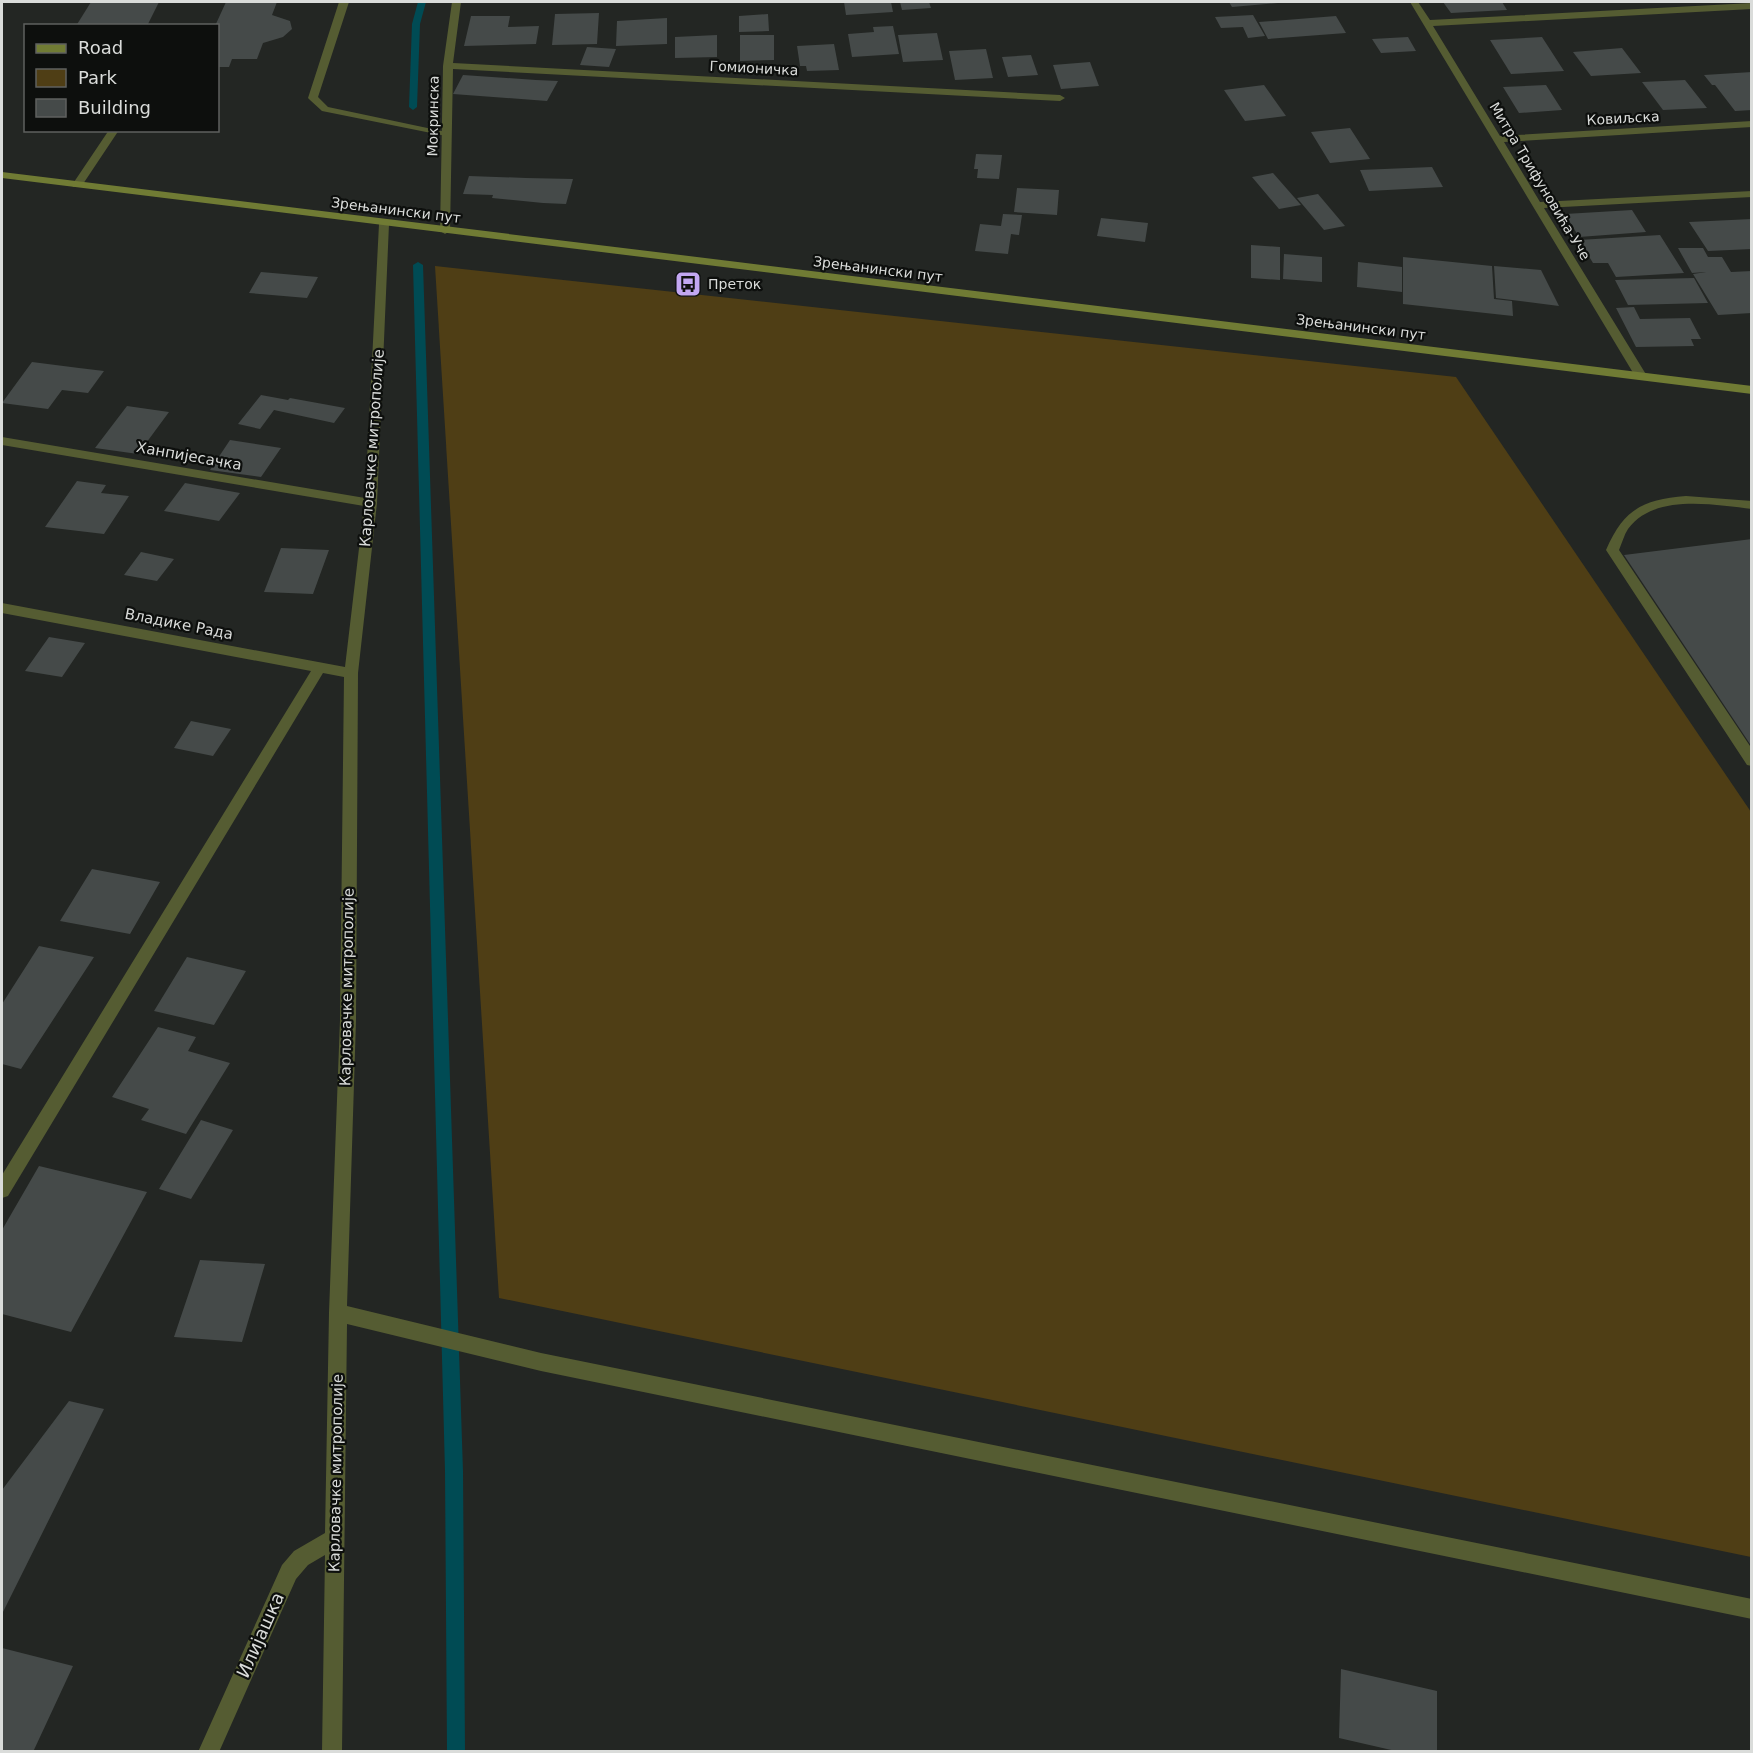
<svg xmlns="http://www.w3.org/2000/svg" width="1753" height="1753" font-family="'DejaVu Sans',sans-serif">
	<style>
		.green { fill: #4f3e15 }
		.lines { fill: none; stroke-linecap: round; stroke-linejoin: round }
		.stream { fill: #004b54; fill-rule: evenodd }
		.building { fill: #454a49 }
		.lane { fill: #555c32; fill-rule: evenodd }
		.street { fill: #555c32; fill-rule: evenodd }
		.secondary { fill: #707b34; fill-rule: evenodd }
		.labels { text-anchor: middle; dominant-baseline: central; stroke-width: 4.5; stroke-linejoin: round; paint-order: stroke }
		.far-street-label { font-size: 14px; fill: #dadcda; stroke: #0d0f0d }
		.far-poi-label { font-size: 14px; fill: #dadcda; stroke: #0d0f0d; text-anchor: start }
		.street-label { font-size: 15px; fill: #dadcda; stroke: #0d0f0d }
		.near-street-label { font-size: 18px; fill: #dadcda; stroke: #0d0f0d }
	</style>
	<rect width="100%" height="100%" fill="#232623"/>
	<path class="green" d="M435 266 1456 377 1751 812V1557L499 1298Z"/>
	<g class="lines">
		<path class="stream" d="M418 2H426L420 24 417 107 413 110 409 107 412 24Z
			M418 262 423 265 463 1471 465 1752H447L445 1471 413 265Z"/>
	</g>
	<path class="building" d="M91 2H159L147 26H76Z
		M226 2H277L272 15 290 21 292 29 283 37 263 43 257 59H232L229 67H218L215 26Z
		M844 2H891L893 12 846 15Z
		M900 2H929L931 8 902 10Z
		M1229 2H1278V3L1232 7Z
		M1443 2H1502L1507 10 1451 13Z
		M599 13 597 44 552 45 555 14Z
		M768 14 769 31 739 32V16Z
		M1253 15 1265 36 1248 38 1243 27 1221 28 1215 17Z
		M471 16H510L508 27 539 26 536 44 464 46Z
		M1336 16 1346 33 1268 39 1259 22Z
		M667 18V44L616 46 617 21Z
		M893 26 899 54 852 57 848 34 874 32 873 27Z
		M937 33 943 60 903 62 898 35Z
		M717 35V57L675 58V37Z
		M740 35H774V60L740 61Z
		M1408 37 1416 51 1381 53 1372 39Z
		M1542 37 1564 71 1511 74 1490 40Z
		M834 44 839 70 807 71 806 66H800L797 46Z
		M587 47 616 49 609 67 580 65Z
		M1622 48 1641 73 1591 76 1573 52Z
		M986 49 993 78 955 80 949 51Z
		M1031 55 1038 75 1008 77 1002 57Z
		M1090 62 1099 86 1061 89 1053 65Z
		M1752 72V110L1735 111 1715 85H1712L1704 75Z
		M463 75 536 80 558 81 547 101 453 94Z
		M1685 80 1707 108 1663 110 1642 82Z
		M1264 85 1286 116 1245 121 1224 90Z
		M1546 85 1562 110 1519 113 1503 87Z
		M1350 128 1370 159 1330 163 1311 132Z
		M976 154 1002 155 999 179 977 178 978 169H974Z
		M1432 167 1443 187 1369 191 1360 170Z
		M1273 173 1301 205 1279 209 1252 177Z
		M469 176 526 178 573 179 566 204 543 203 492 198 493 195 463 194Z
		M1017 188 1059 190 1057 215 1014 212Z
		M1318 194 1345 226 1324 230 1297 198Z
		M1632 210 1646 232 1579 237 1565 214Z
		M1003 214 1022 215 1019 235 1011 234 1008 254 975 251 980 224 1001 226Z
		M1101 218 1148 223 1145 242 1097 236Z
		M1752 219V249L1708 251 1689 222Z
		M1660 235 1684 273 1616 277 1608 263H1593L1579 240Z
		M1251 245 1280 247V280L1251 278Z
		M1678 248H1703L1708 257H1722L1731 272 1752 271V313L1718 315 1693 274 1706 272 1692 273Z
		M1284 254 1322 257V282L1283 279Z
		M1403 257 1492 266 1494 299 1512 301 1513 316 1403 304Z
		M1358 262 1402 267V292L1357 287Z
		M1494 266 1541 270 1559 306 1496 298Z
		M261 272 318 277 307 298 249 293Z
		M1694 278 1708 303 1628 305 1615 280Z
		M1634 307 1640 319 1690 318 1701 339H1691L1694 346 1636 347 1616 308Z
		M32 362 79 368 104 371 88 393 62 390 48 409 2 403Z
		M261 395 288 400 290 398 345 408 334 423 274 410 260 429 238 424Z
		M127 406 169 412 138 454 95 448Z
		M230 440 281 448 261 477 210 470Z
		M77 481 106 485 101 493 129 496 104 534 45 527Z
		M185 483 240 493 219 521 164 511Z
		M1752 539V747L1624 555Z
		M281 548 329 550 313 594 264 592Z
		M141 552 174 559 157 581 124 575Z
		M49 637 85 643 62 677 25 671Z
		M191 721 231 729 213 756 174 748Z
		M92 869 160 882 130 934 60 921Z
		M39 946 94 957 21 1069 2 1064V1004Z
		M187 957 246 971 214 1025 154 1011Z
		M158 1027 196 1037 188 1051 230 1063 186 1134 141 1120 149 1109 112 1097Z
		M201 1120 233 1130 191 1199 159 1189Z
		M39 1166 147 1192 71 1332 2 1314V1230Z
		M200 1260 265 1264 242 1342 174 1337Z
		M69 1401 104 1409 2 1614V1490Z
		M2 1648 73 1666 33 1752H2Z
		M1341 1669 1437 1691V1752H1400L1339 1738Z"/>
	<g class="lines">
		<path class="lane" d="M339 2H349L318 97 328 107 451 133V137L322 111 310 100 308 98Z
			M109 130H119L81 187H73L72 185Z
			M1686 496 1752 501V509C1715 505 1654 493 1628 529 1624 535 1622 543 1619 550L1752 749V766L1747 765 1606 550C1624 509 1642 500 1686 496Z"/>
		<path class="street" d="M452 2H461L453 63 1060 95 1065 98 1060 101 453 69 450 231 445 234 440 231 443 66Z
			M1410 2H1418L1430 20 1752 3V9L1433 26 1500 136 1752 121V127L1504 142 1540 202 1752 191V197L1544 208 1647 376 1645 379 1641 380 1635 376Z
			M384 221 389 224 377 503 358 673 356 1020 347 1306 541 1353 1752 1599V1619L541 1371 347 1324 342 1752H322L325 1555 308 1565 296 1579 219 1752H198L282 1565 294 1551 325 1533 329 1313 340 1020 344 677 323 673 8 1196 2 1198V1175L311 671 2 613V603L345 667 364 506 2 445V437L365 498 379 224Z"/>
		<path class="secondary" d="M2 172 1752 386V394L2 178Z"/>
	</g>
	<defs>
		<g id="bus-square" transform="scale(1.35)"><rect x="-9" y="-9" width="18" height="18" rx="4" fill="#c3a7f2" stroke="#0d0f0d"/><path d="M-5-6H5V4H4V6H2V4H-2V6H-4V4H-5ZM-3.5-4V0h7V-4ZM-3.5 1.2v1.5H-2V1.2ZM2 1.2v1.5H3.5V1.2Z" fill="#111"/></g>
	</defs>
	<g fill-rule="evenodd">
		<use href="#bus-square" x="688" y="284"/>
	</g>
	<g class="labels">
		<g class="far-street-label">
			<text transform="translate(754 68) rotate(3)">Гомионичка</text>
			<text transform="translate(433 116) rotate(-89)">Мокринска</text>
			<text transform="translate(1623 118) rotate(-3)">Ковиљска</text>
			<text transform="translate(1540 181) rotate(59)">Митра Трифуновића-Уче</text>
			<text transform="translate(396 210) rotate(7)">Зрењанински пут</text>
			<text transform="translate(878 269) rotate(7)">Зрењанински пут</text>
			<text transform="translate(1361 327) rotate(7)">Зрењанински пут</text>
		</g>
		<g class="far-poi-label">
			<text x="708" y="284">Преток</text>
		</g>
		<g class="street-label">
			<text transform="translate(372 448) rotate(-86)">Карловачке митрополије</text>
			<text transform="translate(189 456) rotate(10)">Ханпијесачка</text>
			<text transform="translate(179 624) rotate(11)">Владике Рада</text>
			<text transform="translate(347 987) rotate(-89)">Карловачке митрополије</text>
			<text transform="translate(336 1473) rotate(-89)">Карловачке митрополије</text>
		</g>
		<g class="near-street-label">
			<text transform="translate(260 1635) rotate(-66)">Илијашка</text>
		</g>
	</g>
	<rect width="1753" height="1753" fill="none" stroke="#dadcda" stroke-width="6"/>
	<rect x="24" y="24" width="195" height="108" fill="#0d0f0d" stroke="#5f615f" stroke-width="1.5"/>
	<rect x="36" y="44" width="30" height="9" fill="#707b34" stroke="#5f615f" stroke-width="1.5"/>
	<text x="78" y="54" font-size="18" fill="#dadcda">Road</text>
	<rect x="36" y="69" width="30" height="18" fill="#4f3e15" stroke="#5f615f" stroke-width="1.5"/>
	<text x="78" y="84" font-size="18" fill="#dadcda">Park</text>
	<rect x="36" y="99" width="30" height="18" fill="#454a49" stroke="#5f615f" stroke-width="1.5"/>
	<text x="78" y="114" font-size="18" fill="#dadcda">Building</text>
</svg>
